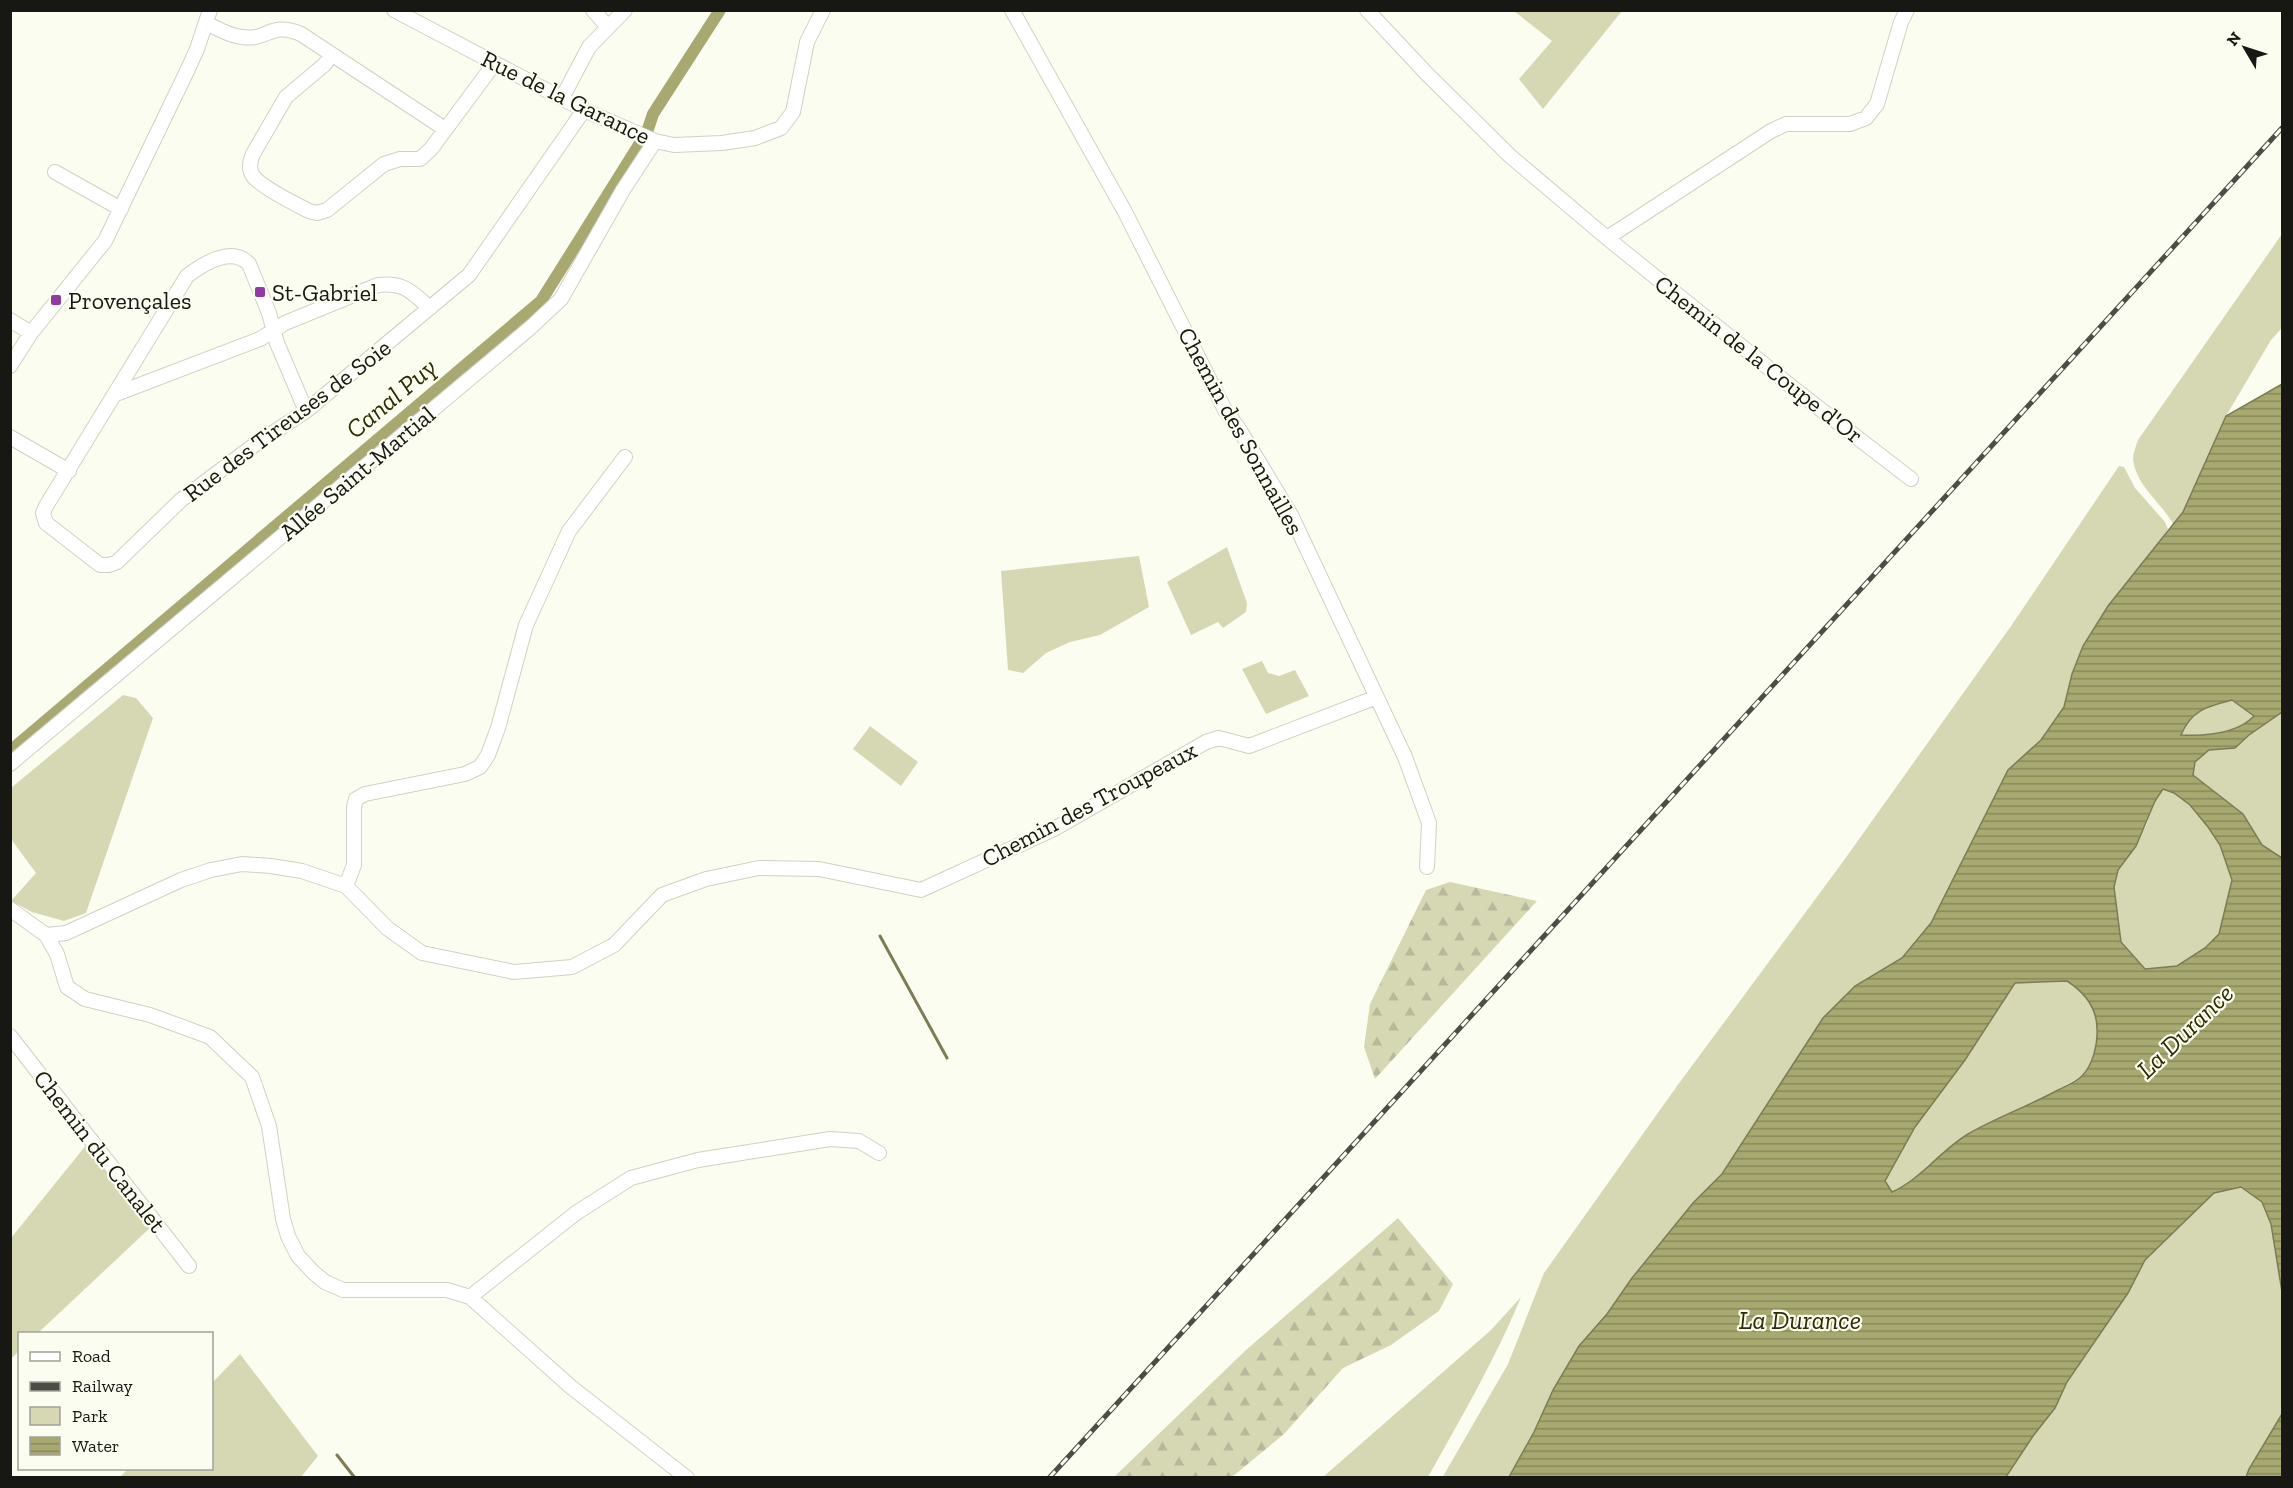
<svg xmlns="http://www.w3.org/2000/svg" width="2293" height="1488" font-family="'Zilla Slab',serif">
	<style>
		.green { fill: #d6d8b4 }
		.forest { fill: url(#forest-firs) }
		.water { fill: url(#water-rules); stroke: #7c7d54; stroke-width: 1.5; fill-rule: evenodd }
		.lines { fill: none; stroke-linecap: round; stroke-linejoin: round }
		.stream { stroke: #7c7d54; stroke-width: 3 }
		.canal { stroke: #a7a970; stroke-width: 12 }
		.street-casing { stroke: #d0d1c6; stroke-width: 16 }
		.street { stroke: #fff; stroke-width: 14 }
		.rail-casing { stroke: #4d4d47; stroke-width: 5 }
		.rail { stroke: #fcfdf1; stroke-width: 3; stroke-dasharray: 9; stroke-linecap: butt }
		.poi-dot { fill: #9239a5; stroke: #fcfdf1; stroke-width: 2 }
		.labels { text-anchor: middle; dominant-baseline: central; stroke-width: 4.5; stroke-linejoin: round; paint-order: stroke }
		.street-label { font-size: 24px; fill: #171713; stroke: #fcfdf1 }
		.poi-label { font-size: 24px; fill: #171713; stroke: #fcfdf1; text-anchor: start }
		.water-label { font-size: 26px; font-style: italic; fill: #2c2d00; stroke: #fcfdf1 }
	</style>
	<defs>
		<pattern id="forest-firs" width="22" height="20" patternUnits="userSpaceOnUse" patternTransform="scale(1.5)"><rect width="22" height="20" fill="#d6d8b4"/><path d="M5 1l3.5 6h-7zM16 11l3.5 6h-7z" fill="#b7b99a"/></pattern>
		<pattern id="water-rules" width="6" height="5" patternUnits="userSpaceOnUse" patternTransform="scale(1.5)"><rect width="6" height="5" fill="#a7a970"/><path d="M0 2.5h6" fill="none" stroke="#87895b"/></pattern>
	</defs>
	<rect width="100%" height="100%" fill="#fcfdf1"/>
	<path class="green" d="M1514 11H1622L1543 109 1519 79 1552 41Z
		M2282 234V328L2271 340 2226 416 2183 512 2173 524C2161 502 2136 486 2133 459 2133 454 2136 446 2138 440Z
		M2119 466 2124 467 2135 488 2165 522 2168 529 2072 674 2064 707 2041 740 2008 770 1931 923 1902 958 1855 986 1823 1018 1722 1174 1693 1203 1632 1278 1553 1390 1534 1432 1509 1477 1442 1478 1508 1364 1544 1273 1677 1086 1842 863 2011 626Z
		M1227 547 1247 603 1246 612 1223 628 1218 622 1191 635 1167 582Z
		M1139 556 1149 607 1100 635 1070 642 1046 653 1023 673 1008 670 1001 571Z
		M1262 661 1268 673 1279 676 1295 670 1309 696 1266 714 1242 669Z
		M123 695 136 698 153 718 86 913 64 921 32 912 11 901 36 873 11 839V788Z
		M2232 700 2254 716C2235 734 2206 735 2181 735 2192 710 2207 707 2232 700Z
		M2282 712V858L2262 845 2243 814 2193 775 2195 762 2209 750 2235 748 2249 735Z
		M870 726 918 762 901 786 853 749Z
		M2163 789 2174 793 2190 805 2208 827 2220 845 2232 880 2219 934 2204 948 2177 966 2145 969 2121 942 2114 887 2118 870 2146 826 2155 801Z
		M2067 980 2081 991 2092 1006 2097 1019 2098 1039 2090 1065 2082 1076 2030 1105 2004 1115 1928 1165 1912 1181 1892 1192 1885 1181 1915 1127 1965 1060 2015 983Z
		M87 1144 151 1227 38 1333 20 1334 19 1351 11 1359V1238Z
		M2241 1186 2262 1202 2271 1224 2282 1292V1414L2249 1469 2246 1477 2006 1478 2033 1436 2055 1408 2067 1382 2128 1293 2145 1260 2214 1193Z
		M1521 1297C1495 1360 1461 1418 1428 1477H1323L1491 1330Z
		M240 1354 318 1456 301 1477H120L128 1469 212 1468V1383Z"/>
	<path class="forest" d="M1450 882 1537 901 1375 1079 1364 1047 1370 1004 1426 890Z
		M1398 1218 1453 1284 1439 1311 1391 1345 1343 1368 1284 1434 1232 1477H1114L1246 1350Z"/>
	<path class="water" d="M2282 384V712L2249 735 2235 748 2209 750 2195 762 2193 775 2243 814 2262 845 2282 858V1292L2271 1224 2262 1202 2241 1187 2214 1193 2145 1260 2128 1293 2067 1382 2055 1408 2033 1436 2006 1477H1509L1534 1432 1553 1390 1579 1346 1607 1314 1632 1278 1693 1203 1722 1174 1823 1018 1855 986 1902 958 1931 923 2008 770 2041 740 2064 707 2072 674 2083 646 2108 606 2183 512 2226 416ZM2232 700 2254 716C2237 734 2205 736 2181 735 2191 710 2208 706 2232 700ZM2163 789 2174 793 2190 805 2208 827 2220 845 2232 880 2219 934 2205 948 2177 966 2145 969 2121 942 2114 887 2118 870 2136 846 2155 801ZM2067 981C2084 992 2097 1008 2097 1029 2098 1043 2093 1065 2082 1076 2076 1082 2066 1086 2058 1090 2029 1106 1997 1117 1968 1134 1940 1151 1921 1179 1892 1192L1885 1181 1915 1127 1965 1060 2015 983Z
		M2282 1414V1477H2246L2249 1469Z"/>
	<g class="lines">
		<path class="stream" d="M880 936 947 1058
			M337 1455 355 1478"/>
		<path class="canal" d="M10 751 541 301 647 132 653 114 720 10"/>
		<g class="street-casing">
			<path id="street" d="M394 10 584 110 655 141 674 145 722 143 755 138 781 128 793 112 807 42 823 10
				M593 10 608 27
				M1012 10 1125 212 1225 410 1239 429 1291 515 1405 757 1429 823 1427 867
				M1367 10 1426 73 1510 156 1607 238 1802 395 1911 479
				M206 23C217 28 229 36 242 37 268 41 270 21 301 34L445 129
				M332 55 324 65 286 97 253 154C250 161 248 169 253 176 261 187 295 204 309 211L317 213 327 210 384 164 400 159H420L431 149 494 64
				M562 98 589 47 625 10
				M55 172 121 209
				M1607 238 1771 131 1786 124H1850L1866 118 1877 104 1901 22 1907 10
				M10 320 31 333
				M10 366 31 333 105 241 188 69 197 49 210 10
				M116 394 260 339 285 323 378 285C405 282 411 292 430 308
				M306 411 277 343 269 313 249 264C232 246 203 264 187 276L46 506 43 513 46 523 100 565H109L117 562 181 500 253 446 306 411 469 275 584 110
				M10 437 69 471
				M10 764 530 328 561 299 623 190 655 141
				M346 886 354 865V807L356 799 365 794 465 774 480 767 488 755 498 728 526 625 569 531 625 457
				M10 909 46 935 57 954 67 987 85 999 150 1015 210 1037 252 1077 269 1126 283 1219 288 1236 298 1256 313 1272 325 1282 343 1290H447L470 1297 571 1387 687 1478
				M46 935 66 933 181 880 211 870 242 864 271 866 302 871 346 886 387 928 422 953 514 972 572 967 614 945 662 895 706 879 759 868 819 869 921 890 1054 829 1206 742 1219 738 1249 746 1377 697
				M10 1036 189 1266
				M470 1297 576 1213 631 1178 698 1160 830 1139 859 1141 879 1153"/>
		</g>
		<use href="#street" class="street"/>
		<g class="rail-casing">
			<path id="rail" d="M1049 1478 2282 128"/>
		</g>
		<use href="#rail" class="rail"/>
	</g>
	<g class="poi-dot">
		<rect x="254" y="286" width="12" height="12" rx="3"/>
		<rect x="50" y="294" width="12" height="12" rx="3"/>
	</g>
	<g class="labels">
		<g class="street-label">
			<text transform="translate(566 97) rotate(26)">Rue de la Garance</text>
			<text transform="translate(1759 359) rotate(38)">Chemin de la Coupe d'Or</text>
			<text transform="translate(287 420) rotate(-37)">Rue des Tireuses de Soie</text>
			<text transform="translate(1241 431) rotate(61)">Chemin des Sonnailles</text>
			<text transform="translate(357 473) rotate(-40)">Allée Saint-Martial</text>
			<text transform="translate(1089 804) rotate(-28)">Chemin des Troupeaux</text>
			<text transform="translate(100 1151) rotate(52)">Chemin du Canalet</text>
		</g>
		<g class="poi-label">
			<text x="272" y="292">St-Gabriel</text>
			<text x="68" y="300">Provençales</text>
		</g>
		<g class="water-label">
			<text transform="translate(391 398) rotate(-40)">Canal Puy</text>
			<text transform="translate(2185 1031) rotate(-44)">La Durance</text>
			<text x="1800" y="1320">La Durance</text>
		</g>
	</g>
	<rect width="2293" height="1488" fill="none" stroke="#171713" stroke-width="24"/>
	<rect x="18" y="1332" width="195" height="138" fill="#fcfdf1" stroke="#a0a198" stroke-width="1.5"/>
	<rect x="30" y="1352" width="30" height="9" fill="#ffffff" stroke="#a0a198" stroke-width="1.5"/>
	<text x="72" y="1362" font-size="18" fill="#171713">Road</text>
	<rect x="30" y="1382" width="30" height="9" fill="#4d4d47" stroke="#a0a198" stroke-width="1.5"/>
	<text x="72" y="1392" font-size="18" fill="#171713">Railway</text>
	<rect x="30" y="1407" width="30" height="18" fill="#d6d8b4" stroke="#a0a198" stroke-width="1.5"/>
	<text x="72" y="1422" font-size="18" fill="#171713">Park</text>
	<rect x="30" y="1437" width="30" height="18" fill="url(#water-rules)" stroke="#a0a198" stroke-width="1.5"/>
	<text x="72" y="1452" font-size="18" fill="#171713">Water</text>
	<g transform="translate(2245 48) rotate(309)" stroke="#fcfdf1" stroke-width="4.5" paint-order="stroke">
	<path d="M0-4.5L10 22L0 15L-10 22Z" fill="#171713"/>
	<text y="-9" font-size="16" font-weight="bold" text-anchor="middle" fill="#171713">N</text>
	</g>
</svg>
